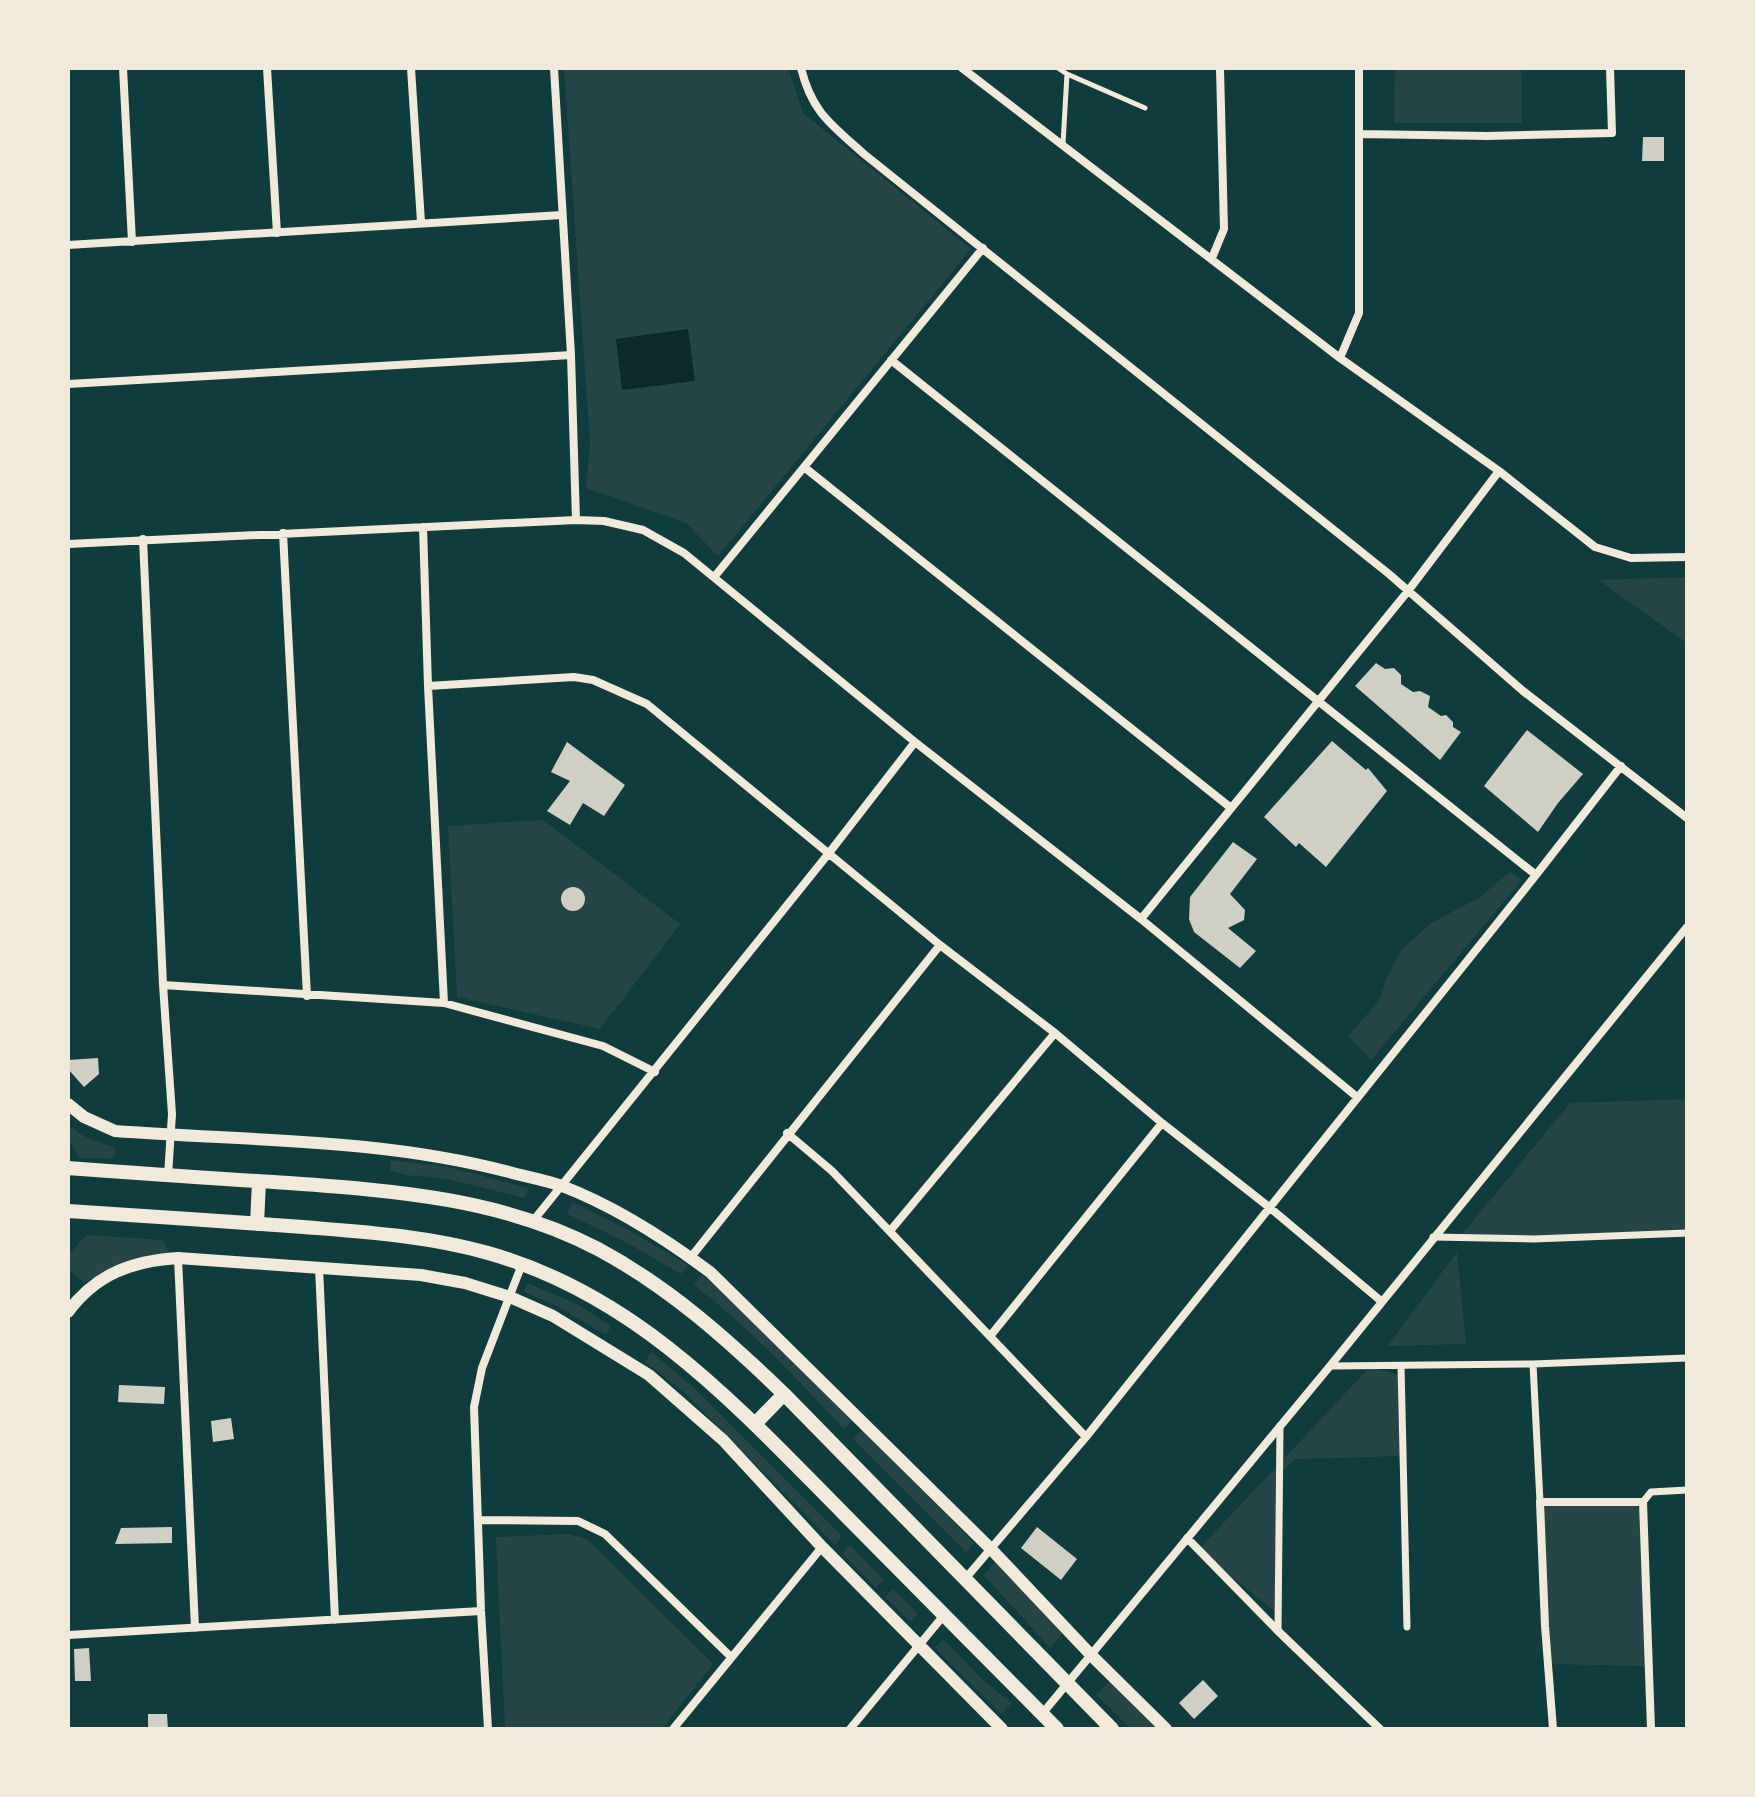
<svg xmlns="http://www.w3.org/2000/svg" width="1755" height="1797" font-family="Bitter,serif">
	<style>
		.green { fill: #244646 }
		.water { fill: #0a2a2b }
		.building { fill: #cfcfc3 }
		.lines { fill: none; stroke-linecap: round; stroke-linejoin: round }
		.service { stroke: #f1e9da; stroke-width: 5 }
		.pedestrian { stroke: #f1e9da; stroke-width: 7 }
		.minor { stroke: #f1e9da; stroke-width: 8 }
		.tertiary { stroke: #f1e9da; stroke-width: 12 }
		.secondary { stroke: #f1e9da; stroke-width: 14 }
	</style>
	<rect width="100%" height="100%" fill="#0f3d3e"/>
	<path class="green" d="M564 68H788L803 113 971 249 718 556 686 523 586 488 590 444Z
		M1395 68H1521L1522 123H1394Z
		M1687 577V643L1598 580Z
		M543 820 680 924 600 1029 457 997 448 826Z
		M1510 872 1522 880 1371 1060 1348 1036 1379 1001 1387 977 1401 950 1430 924 1480 897Z
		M1687 1099V1238L1458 1239 1570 1103Z
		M68 1125 87 1138 116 1148 113 1159 80 1158 68 1138Z
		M391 1160 448 1167 528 1188 525 1198 447 1179 406 1175 390 1171Z
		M572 1202 630 1231 688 1265 681 1274 626 1242 567 1214Z
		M86 1235 163 1240 171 1257 101 1275 84 1283 68 1268V1256Z
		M1457 1252 1466 1344 1387 1346Z
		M702 1275 737 1306 853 1420 844 1429C796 1378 750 1328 694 1285Z
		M527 1283 577 1304 611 1326 606 1335 553 1304 524 1292Z
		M651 1352 692 1386 842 1536 835 1545 685 1393 645 1362Z
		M1370 1367 1402 1376 1403 1456 1296 1459 1280 1473 1277 1613 1198 1550Z
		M863 1429 974 1543 966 1552 853 1439Z
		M1540 1502H1643L1647 1666 1547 1664Z
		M568 1534 587 1539 713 1664 662 1729H505L496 1537Z
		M850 1545 884 1580 876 1588 842 1553Z
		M995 1562 1063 1633 1050 1648 984 1575Z
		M893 1589 918 1614 910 1622 885 1597Z
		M943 1639 985 1682 1012 1703 1001 1714 935 1648Z
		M1111 1680 1159 1729H1131L1096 1694Z"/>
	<path class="water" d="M688 329 695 381 622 390 616 339Z"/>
	<path class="building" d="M1643 137H1664V161H1642Z
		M1376 663 1385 669 1394 668 1401 675V684L1413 692 1420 691 1430 696 1428 707 1441 716 1446 715 1453 722V727L1461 732 1440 760 1355 686Z
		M1527 730 1583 774 1558 803 1538 832 1484 786Z
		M1332 741 1366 770 1368 768 1387 791 1326 867 1299 843 1296 847 1264 817Z
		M567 742 625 785 604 816 583 803 570 825 547 811 570 781 551 772Z
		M1233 842 1257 859 1230 894 1245 910 1244 920 1228 928 1256 951 1240 968 1194 932 1189 919 1190 897Z
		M561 899a12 12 0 1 1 24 0a12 12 0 1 1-24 0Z
		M98 1058 99 1074 84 1087 68 1069V1060Z
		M119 1385 165 1387 164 1404 118 1402Z
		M231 1418 234 1439 213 1442 211 1421Z
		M172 1527V1543L115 1544 121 1528Z
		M1037 1527 1077 1559 1061 1580 1021 1548Z
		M89 1648 91 1681H75L74 1649Z
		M1203 1680 1218 1696 1194 1719 1179 1703Z
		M148 1714H167L168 1729H148Z"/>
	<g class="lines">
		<path class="service" d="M1058 68 1067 74 1063 144
			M1067 74 1145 108"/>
		<path class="pedestrian" d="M1433 1237 1534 1239 1687 1233
			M1533 1364 1540 1502
			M1330 1366 1533 1364 1687 1358
			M1401 1366 1407 1627
			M1643 1502 1651 1492 1687 1490
			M1278 1631 1280 1426"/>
		<path class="minor" d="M123 68 132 242
			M267 68 277 233
			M411 68 421 222
			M554 68 571 355 576 520
			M801 68C812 113 832 125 864 154L1389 574 1523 691 1687 818
			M962 68 1340 358 1499 471 1595 547 1631 558 1687 557
			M1360 134 1487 136 1612 133 1610 68
			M68 245 562 215
			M1212 258 1224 229 1220 68
			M1340 358 1359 313V68
			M891 360 1536 875
			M68 384 571 355
			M804 467 1231 808
			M423 527 428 686 444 1003
			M283 533 307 996
			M143 539 163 985 172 1114 168 1176
			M68 544 576 520 604 521 643 530 684 553 915 742 1141 919 1357 1097
			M715 576 983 248
			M428 686 574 677 593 680 647 704 940 945 1055 1033 1162 1123 1269 1207 1381 1301
			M1141 919 1408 591 1499 471
			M163 985 444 1003 603 1046 655 1072
			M787 1133 832 1171 1086 1437
			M533 1221 829 853 915 742
			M890 1231 1055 1033
			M691 1257 940 945
			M178 1258 195 1628
			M319 1267 335 1620
			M991 1335 1162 1123
			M478 1520 578 1521 605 1534 731 1657
			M1187 1538 1278 1631 1380 1729
			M965 1579 1086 1437 1536 875 1621 766
			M68 1635 481 1611
			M1042 1714 1330 1366 1687 927
			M488 1729 481 1611 474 1407 482 1368 522 1264
			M673 1729 822 1547
			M850 1729 944 1615
			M1553 1729 1545 1626 1540 1502H1643L1651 1729"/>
		<path class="tertiary" d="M68 1104 84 1117 115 1131C247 1141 381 1138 509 1172 527 1177 545 1180 562 1186 612 1205 667 1240 710 1272L991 1549 1092 1656 1166 1729
			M68 1312C96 1274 132 1261 178 1258L421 1275 465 1283 510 1297 553 1316 649 1375 723 1440 822 1547 1002 1729"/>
		<path class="secondary" d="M68 1168C137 1173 205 1178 274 1182 384 1190 498 1196 598 1249 669 1287 727 1339 784 1394L1112 1729
			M68 1211C146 1216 225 1221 303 1227 365 1232 428 1236 488 1253 638 1295 739 1408 844 1514 915 1586 986 1657 1057 1729
			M257 1224 259 1182
			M755 1424 784 1394"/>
	</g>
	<rect width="1755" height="1797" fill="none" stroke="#f1e9da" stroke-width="140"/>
</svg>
